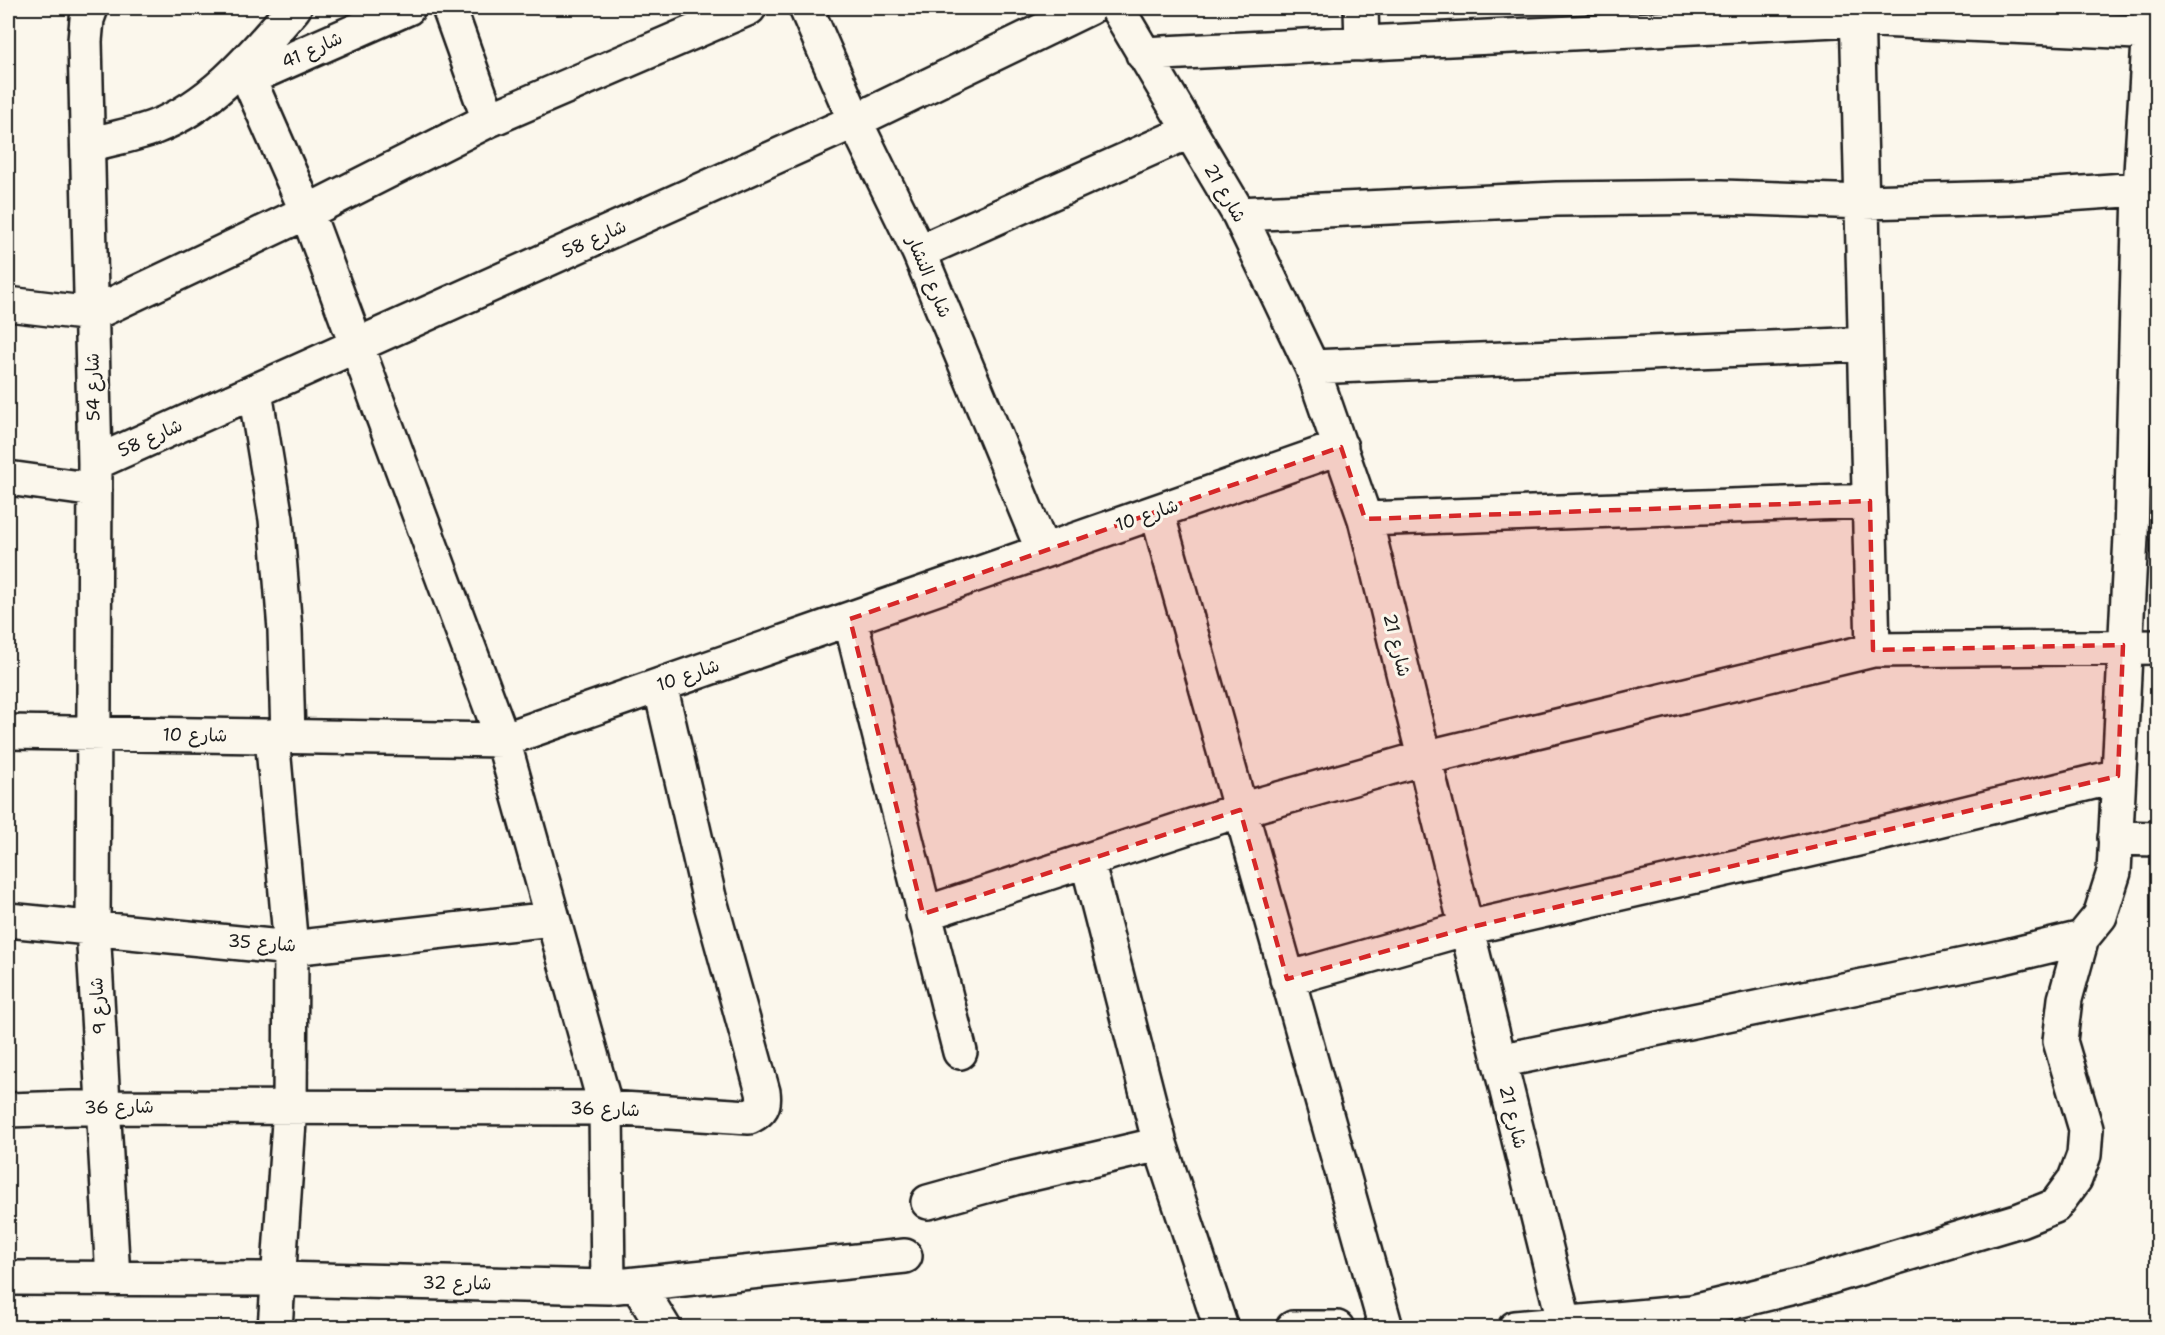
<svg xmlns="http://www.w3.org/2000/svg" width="2165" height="1335" font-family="'Shantell Sans','Playpen Sans Arabic',sans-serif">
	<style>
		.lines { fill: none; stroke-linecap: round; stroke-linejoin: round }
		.minor-casing { stroke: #1c1c1c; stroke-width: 38 }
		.minor { stroke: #fbf7ec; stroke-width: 33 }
		.marked { fill: #d62828; fill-opacity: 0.2; stroke: #d62828; stroke-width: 4.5; stroke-dasharray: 12 8; stroke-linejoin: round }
		.labels { text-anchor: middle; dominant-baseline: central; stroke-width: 6; stroke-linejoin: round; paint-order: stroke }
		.street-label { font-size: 18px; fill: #1c1c1c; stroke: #fbf7ec }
	</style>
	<rect width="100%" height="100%" fill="#fbf7ec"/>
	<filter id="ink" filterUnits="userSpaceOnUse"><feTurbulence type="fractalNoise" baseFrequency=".0167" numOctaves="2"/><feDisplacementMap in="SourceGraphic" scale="12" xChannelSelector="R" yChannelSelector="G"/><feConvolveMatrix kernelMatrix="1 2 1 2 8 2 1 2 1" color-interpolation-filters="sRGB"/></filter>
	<g filter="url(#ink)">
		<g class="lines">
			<g class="minor-casing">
				<path id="minor" d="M91 8 87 19 85 41 95 463 93 928 113 1278
					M449 8 489 120
					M806 8 855 121 919 252 1043 551
					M1117 8 1239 214 1312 367 1365 519 1565 1325
					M1361 8 1362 44
					M1857 8 1873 650
					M1143 54 1857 19 2158 33
					M243 66 307 212 503 740 606 1108 608 1287
					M249 78 408 8
					M88 145C110 139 134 135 155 127 213 105 255 53 294 8
					M1239 214 1557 199 1722 197 1864 202 2010 198 2140 189
					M919 252 1188 132
					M8 304 92 314 307 212 489 120 749 8
					M1312 367 1865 344
					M255 392 276 519 285 630 288 737
					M95 463 855 121 1089 8
					M8 478 95 490
					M1157 512 1386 1328
					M1365 519 1870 501
					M850 619 960 1052
					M8 732 503 740 1341 447
					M272 736 291 948 290 1107 275 1328
					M2115 838 2158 839
					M1087 860 1160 1144 1221 1328
					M923 914 1240 810 1424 758 1873 650 2158 647
					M8 920 291 948 552 919
					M1287 979 1467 928 1876 835 2118 776
					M1499 1061 2003 957 2082 938 2100 916 2114 872 2131 536 2140 189 2151 8
					M8 1110 104 1107 606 1108 749 1117C762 1111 765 1105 763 1092L709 897 660 685
					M928 1202 1014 1178 1160 1144
					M8 1278 278 1279 608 1287 905 1256
					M637 1284 664 1328
					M1293 1328H1337
					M1515 1328 1692 1312 1810 1283 2020 1220 2055 1206 2075 1179 2084 1155 2086 1129 2060 1041 2065 999 2082 938"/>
			</g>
			<use href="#minor" class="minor"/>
		</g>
	</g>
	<path class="marked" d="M1341 447 1365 519 1870 501 1873 650 2123 645 2118 776 1467 928 1287 979 1240 810 923 914 850 619Z"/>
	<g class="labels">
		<g class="street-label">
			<text transform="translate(312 50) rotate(-24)">شارع 41</text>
			<text transform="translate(1225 193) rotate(60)">شارع 21</text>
			<text transform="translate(594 239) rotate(-24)">شارع 58</text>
			<text transform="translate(929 277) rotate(67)">شارع النشار</text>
			<text transform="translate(93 387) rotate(-91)">شارع 54</text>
			<text transform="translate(150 438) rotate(-24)">شارع 58</text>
			<text transform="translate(1147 515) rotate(-19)">شارع 10</text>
			<text transform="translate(1397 645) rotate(76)">شارع 21</text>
			<text transform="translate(688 675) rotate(-19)">شارع 10</text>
			<text transform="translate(195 735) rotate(1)">شارع 10</text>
			<text transform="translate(262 943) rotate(4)">شارع 35</text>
			<text transform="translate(98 1006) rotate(-94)">شارع 9</text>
			<text transform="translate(119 1107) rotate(-1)">شارع 36</text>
			<text transform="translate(605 1109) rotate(2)">شارع 36</text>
			<text transform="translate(1513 1117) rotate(76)">شارع 21</text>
			<text transform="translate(457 1283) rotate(1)">شارع 32</text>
		</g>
	</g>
	<rect width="2165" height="1335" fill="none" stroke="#fbf7ec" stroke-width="30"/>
	<rect x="15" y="15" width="2135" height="1305" fill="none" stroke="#1c1c1c" stroke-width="2" filter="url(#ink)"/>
</svg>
